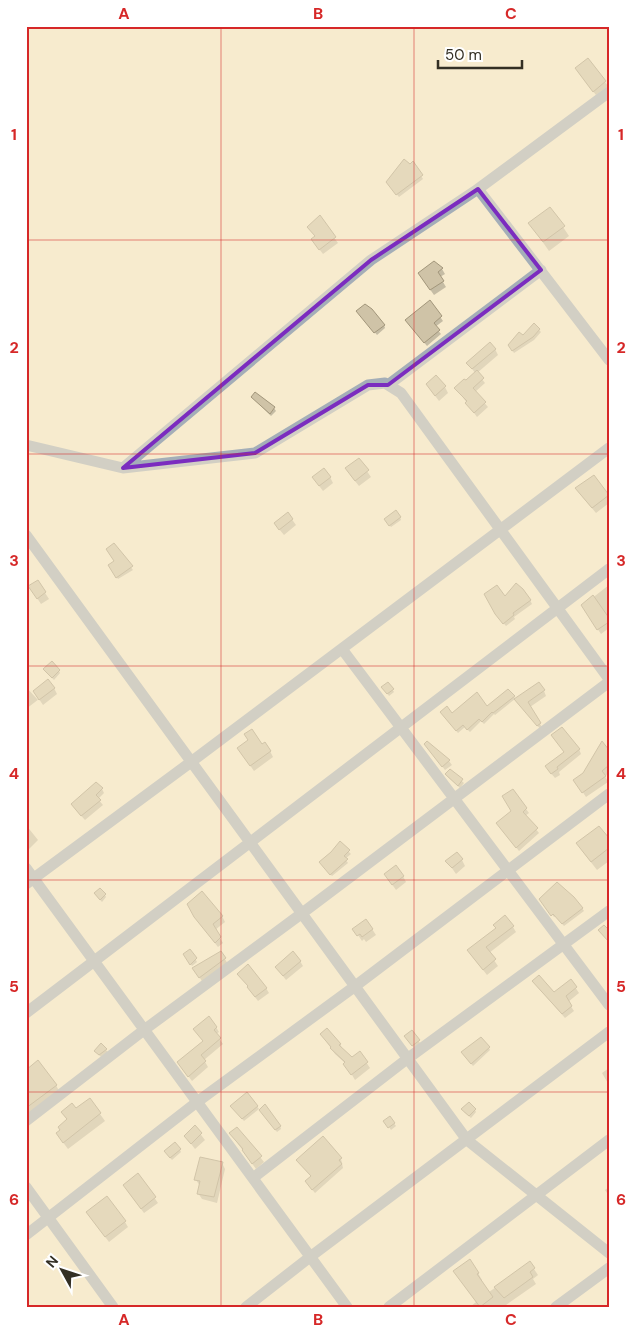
<svg xmlns="http://www.w3.org/2000/svg" width="635" height="1333" font-family="'DM Sans',sans-serif">
	<style>
		.shadow { fill: #0003 }
		.building { fill: #cfc3a7; stroke: #a2967b }
		.lines { fill: none; stroke-linecap: round; stroke-linejoin: round }
		.minor { stroke: #a4aeb8; stroke-width: 11 }
		.marked { fill: none; stroke: #7b2cbf; stroke-width: 4; stroke-linejoin: round }
		.grid { fill: none; stroke: #d62828; stroke-width: 1; stroke-opacity: 0.55 }
		.neatline { fill: none; stroke: #d62828; stroke-width: 2 }
		.grid-label { font-size: 16px; text-anchor: middle; font-weight: bold; fill: #d62828 }
	</style>
	<rect width="100%" height="100%" fill="#f7ebce"/>
	<path class="shadow" d="M588 59 608 86 596 95 578 72Z
		M413 163 423 179 399 197 389 185Z
		M319 217 338 243 323 254 316 245V237L309 227Z
		M530 224 563 227 569 236 549 251Z
		M434 263 442 269 445 274 440 277 446 287 434 295 422 278Z
		M430 302 443 321 435 327 441 334 427 346 409 324Z
		M359 313 384 325 385 328 377 335Z
		M539 330 541 332 534 340 514 353 509 345 523 337Z
		M495 349 498 355 477 373 485 383 475 392 488 407 477 417 456 388 475 373 468 363Z
		M427 385 445 387 448 393 439 401Z
		M254 399 274 408 276 411 271 416Z
		M359 460 371 477 359 486 350 475Z
		M330 477 333 483 323 491 317 483Z
		M580 494 609 495V503L596 513Z
		M288 514 296 525 284 535 279 529Z
		M400 517 401 520 391 527 387 522Z
		M114 545 133 570 118 579 109 566 116 561Z
		M38 582 49 599 41 604 33 592Z
		M609 585V628L601 634 582 606Z
		M505 598 530 600 532 604 514 617 515 619 506 626 499 618Z
		M59 671 60 673 54 680 46 672Z
		M388 683 394 692 389 696 383 687Z
		M26 687 38 700 54 688 57 694 43 705 39 699 26 709Z
		M508 691 516 699 544 691 546 696 530 707 543 729 541 730 515 699 495 715 494 714 484 724 481 721 470 732 465 727 458 733 443 714 452 715 487 707Z
		M552 736 579 749 581 754 559 772 560 775 555 778 549 771 565 753Z
		M249 740 262 745 270 751 273 757 254 771 242 754Z
		M427 743 449 761 452 765 445 770 428 748Z
		M609 752V773L605 776 608 782 586 797 578 785Z
		M450 771 464 783 460 788 448 777Z
		M102 789 104 793 98 799 103 805 85 820 75 809Z
		M512 790 529 813 525 816 539 833 519 851 500 827 513 811Z
		M26 825 38 840 26 852Z
		M609 840V861L597 870 583 852Z
		M340 843 351 854 345 859 348 863 332 876 322 865Z
		M462 860 465 866 456 874 447 861Z
		M403 876 406 882 396 890 389 880Z
		M95 894 105 895 106 897 102 902Z
		M542 901 582 908 584 911 564 926 556 916 554 917Z
		M222 916 225 922 215 930 223 943 218 947 199 923Z
		M494 925 513 927 516 932 489 953 498 966 487 975 472 956 497 929Z
		M354 929H372L376 935 366 942 364 939 362 941Z
		M190 950 197 962 192 966 184 955Z
		M221 953 228 964 203 983 197 973Z
		M300 961 303 966 286 980 276 967Z
		M571 981 579 993 568 1002 574 1011 565 1018 537 986 554 994Z
		M266 988 269 993 258 1001 251 992Z
		M216 1027 219 1032 216 1034 223 1044 204 1060 208 1067 192 1081 182 1068Z
		M412 1032 420 1043 414 1048 407 1039Z
		M321 1034 340 1044 343 1050 352 1058 360 1053 370 1068 355 1080 345 1063 335 1054Z
		M101 1045 108 1052 101 1057 97 1053Z
		M489 1048 490 1050 473 1066 464 1055Z
		M609 1068V1085L602 1073Z
		M26 1071 56 1085 59 1091 28 1114 26 1111Z
		M90 1100 105 1121 68 1149 62 1141 67 1120 62 1112 76 1110Z
		M257 1106 259 1109 244 1121 233 1108Z
		M475 1110 476 1112 471 1118 464 1112Z
		M262 1112 280 1126 281 1129 277 1132Z
		M390 1118 396 1126 391 1130 385 1121Z
		M195 1127 205 1140 195 1149 185 1136Z
		M231 1134 260 1157 264 1162 256 1169Z
		M323 1138 341 1159 343 1168 315 1193 309 1186 312 1177 300 1164Z
		M180 1150 181 1152 172 1160 167 1154Z
		M222 1163 225 1169 217 1203 202 1199 198 1193 200 1186 196 1180Z
		M138 1174 158 1203 144 1213 127 1190Z
		M609 1187V1196L605 1190Z
		M91 1218 125 1222 128 1227 109 1242Z
		M530 1263 538 1275 533 1279 536 1284 506 1305 507 1307H470L476 1302 459 1277 478 1273 482 1280 480 1281 489 1292Z"/>
	<path class="building" d="M588 58 606 81 593 92 575 68Z
		M404 159 410 164 413 161 423 175 396 195 386 182Z
		M550 207 565 226 543 242 528 223Z
		M320 215 336 237 319 250 311 239 315 236 307 227Z
		M434 261 443 268 438 272 444 281 430 290 418 273Z
		M430 300 442 316 434 323 440 330 424 343 405 320Z
		M365 304 372 309 385 325 374 333 356 311Z
		M534 323 540 329 533 337 512 351 508 345 519 332 523 335Z
		M490 342 496 349 472 369 466 363Z
		M477 370 484 378 473 388 486 402 474 413 465 403 467 401 454 388 464 379 466 380Z
		M436 375 446 386 435 396 426 384Z
		M255 392 275 407 270 414 251 397Z
		M359 458 369 470 355 481 345 468Z
		M324 468 331 477 319 486 312 477Z
		M594 475 609 495 592 508 575 488Z
		M396 510 401 517 389 526 384 519Z
		M288 512 293 519 279 530 274 523Z
		M114 543 133 566 116 578 108 565 114 561 106 549Z
		M38 580 46 592 37 599 28 586Z
		M516 583 523 589 531 600 513 613 514 615 503 624 495 614 484 594 497 585 505 596Z
		M593 595 609 618V622L597 630 581 605Z
		M52 661 60 670 52 678 43 669Z
		M48 679 55 688 39 700 33 691Z
		M388 682 394 689 387 694 381 687Z
		M539 682 545 690 528 702 541 723 537 726 514 699Z
		M508 689 515 696 493 713 492 712 482 722 479 719 467 730 463 725 456 731 440 712 447 706 452 713 477 692 487 706Z
		M562 727 580 749 557 767 558 769 551 774 545 766 564 752 551 735Z
		M252 729 262 744 265 742 271 751 250 766 237 748 248 740 244 734Z
		M427 741 450 760 442 767 424 744Z
		M602 741 609 750V765L602 771 606 776 582 793 573 780 583 773Z
		M450 769 463 779 458 786 445 774Z
		M96 782 103 788 96 795 101 800 81 816 71 804Z
		M513 789 527 808 523 812 538 828 516 848 496 823 511 811 502 796Z
		M599 826 609 838V848L591 862 576 843Z
		M340 841 350 850 344 856 348 859 330 875 319 862 331 852Z
		M457 852 463 859 452 868 445 861Z
		M396 865 404 876 392 885 384 874Z
		M557 882 574 897 583 908 562 924 553 914 551 916 539 899Z
		M100 888 106 894 100 900 94 893Z
		M202 891 223 916 213 924 221 937 215 943 194 917 187 904Z
		M505 915 514 926 486 947 496 959 483 970 467 950 496 928 493 925Z
		M366 919 373 929 362 937 360 934 357 936 352 929Z
		M604 925 609 930V942L598 930Z
		M190 949 197 958 190 965 183 954Z
		M221 951 226 958 199 978 192 968Z
		M293 951 301 961 283 976 275 967Z
		M248 964 267 988 255 997 247 987 248 986 237 974Z
		M539 975 554 992 571 979 577 987 566 996 572 1006 562 1014 532 981Z
		M209 1016 217 1027 214 1030 221 1038 201 1055 206 1061 188 1077 177 1062 203 1041 193 1029Z
		M327 1028 341 1044 339 1045 352 1057 360 1051 368 1062 351 1075 343 1064 345 1062 330 1048 331 1047 320 1034Z
		M412 1030 420 1040 412 1046 404 1036Z
		M481 1037 490 1047 471 1064 461 1052Z
		M101 1043 107 1049 99 1055 94 1051Z
		M38 1060 57 1085 26 1108V1070Z
		M247 1092 258 1106 242 1119 230 1106Z
		M90 1098 101 1113 63 1143 56 1133 60 1130 58 1127 67 1119 61 1112 72 1103 76 1108Z
		M469 1102 476 1109 469 1116 461 1109Z
		M265 1104 281 1126 275 1130 259 1110Z
		M390 1116 395 1123 388 1128 383 1121Z
		M195 1125 202 1133 191 1144 184 1136Z
		M237 1127 262 1156 252 1164 242 1150 243 1149 229 1133Z
		M323 1136 342 1158 339 1160 342 1164 312 1190 305 1181 311 1176 296 1160Z
		M175 1142 181 1149 170 1158 164 1151Z
		M200 1157 223 1162 214 1197 197 1194 200 1181 194 1180Z
		M138 1173 156 1197 141 1209 123 1185Z
		M107 1196 126 1221 105 1237 86 1212Z
		M470 1259 479 1273 477 1274 493 1297 480 1307 453 1271Z
		M530 1261 535 1268 530 1272 533 1277 504 1298 494 1287Z"/>
	<g class="lines">
		<path class="minor" d="M478 189 609 92
			M388 385 541 270
			M26 445 123 468 255 453 368 385 385 383 401 393 609 679
			M123 468 371 260 478 189 609 360
			M26 535 467 1140 609 1253
			M342 649 609 1005
			M26 868 347 1307
			M26 884 191 762 609 448
			M26 1013 609 569
			M26 1121 144 1030 301 914 609 682
			M253 1178 407 1059 609 911
			M26 1187 113 1307
			M26 1235 197 1102 354 987 609 794
			M246 1307 310 1257 609 1032
			M389 1307 609 1140
			M556 1307 609 1268"/>
	</g>
	<path d="M0 0H635V1333H0ZM478 189 541 270 388 385H368L255 453 123 468 371 260Z" fill="#f7ebce" fill-opacity=".55" fill-rule="evenodd"/>
	<path class="marked" d="M478 189 541 270 388 385H368L255 453 123 468 371 260Z"/>
	<path class="grid" d="M221 26V1307M414 26V1307M26 240H609M26 454H609M26 666H609M26 880H609M26 1092H609"/>
	<rect width="635" height="1333" fill="none" stroke="#ffffff" stroke-width="55"/>
	<g transform="translate(62 1270) rotate(310)" stroke="#ffffff" stroke-width="4" paint-order="stroke">
	<path d="M0-4L9 19L0 12L-9 19Z" fill="#332f24"/>
	<text y="-8" font-size="14" font-weight="bold" text-anchor="middle" fill="#332f24">N</text>
	</g>
	<path d="M438 60v8h84v-8" fill="none" stroke="#332f24" stroke-width="2.5"/>
	<text x="445" y="60" font-size="15" fill="#332f24" stroke="#ffffff" stroke-width="4" paint-order="stroke">50 m</text>
	<rect x="28" y="28" width="580" height="1278" class="neatline"/>
	<g class="grid-label">
		<text x="124" y="19">A</text>
		<text x="318" y="19">B</text>
		<text x="511" y="19">C</text>
		<text x="14" y="140">1</text>
		<text x="621" y="140">1</text>
		<text x="14" y="353">2</text>
		<text x="621" y="353">2</text>
		<text x="14" y="566">3</text>
		<text x="621" y="566">3</text>
		<text x="14" y="779">4</text>
		<text x="621" y="779">4</text>
		<text x="14" y="992">5</text>
		<text x="621" y="992">5</text>
		<text x="14" y="1205">6</text>
		<text x="621" y="1205">6</text>
		<text x="124" y="1325">A</text>
		<text x="318" y="1325">B</text>
		<text x="511" y="1325">C</text>
	</g>
</svg>
